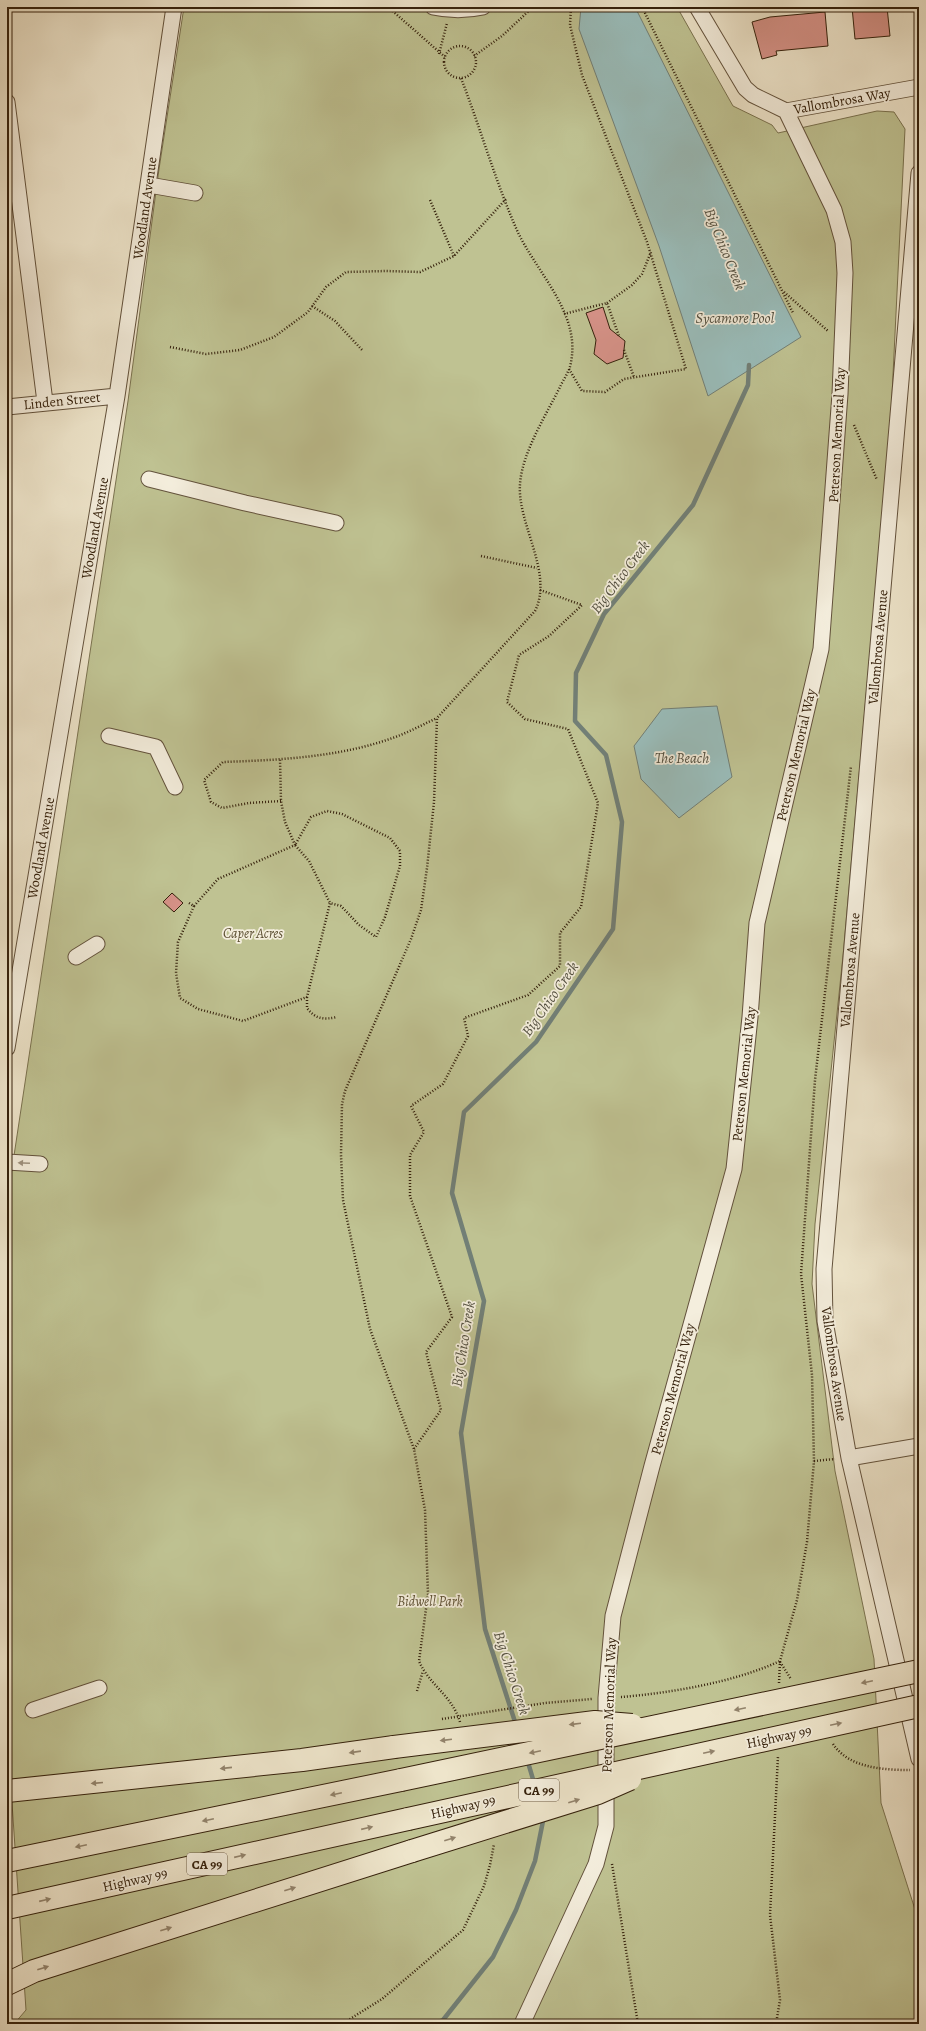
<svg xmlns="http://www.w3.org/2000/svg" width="926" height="2031" font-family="Alegreya,serif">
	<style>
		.green { fill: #bfc292; stroke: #7a724f }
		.water { fill: #9abebc; stroke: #727f76 }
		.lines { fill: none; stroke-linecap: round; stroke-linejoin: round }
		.stream { stroke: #727f76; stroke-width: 4.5 }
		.building { fill: #d69288; stroke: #35210c }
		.minor-casing { stroke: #63523c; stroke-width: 17 }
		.highway-casing { stroke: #35210c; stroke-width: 24 }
		.path { stroke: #35210c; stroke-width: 2.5; stroke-dasharray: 1 2; stroke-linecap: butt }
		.minor { stroke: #f4eedd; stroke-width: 15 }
		.highway { stroke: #eee5cb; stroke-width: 22 }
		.highway-bridge-casing { stroke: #35210c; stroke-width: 24; stroke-linecap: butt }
		.highway-bridge { stroke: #eee5cb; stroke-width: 22 }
		.oneway { fill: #9e927f }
		.oneway2 { fill: #92836c }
		.labels { text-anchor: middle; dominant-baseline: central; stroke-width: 3.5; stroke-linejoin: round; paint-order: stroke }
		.shield { fill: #f4eedd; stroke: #6e5e4b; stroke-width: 1 }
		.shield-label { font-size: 13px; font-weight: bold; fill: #35210c }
		.street-label { font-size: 14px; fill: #35210c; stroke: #f4eedd }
		.park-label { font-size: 14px; font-style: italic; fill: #5e5134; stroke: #f4eedd }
		.water-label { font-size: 15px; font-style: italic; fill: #535041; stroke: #f4eedd }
	</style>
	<rect width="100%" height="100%" fill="#eee5cb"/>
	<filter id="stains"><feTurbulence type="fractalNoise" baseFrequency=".005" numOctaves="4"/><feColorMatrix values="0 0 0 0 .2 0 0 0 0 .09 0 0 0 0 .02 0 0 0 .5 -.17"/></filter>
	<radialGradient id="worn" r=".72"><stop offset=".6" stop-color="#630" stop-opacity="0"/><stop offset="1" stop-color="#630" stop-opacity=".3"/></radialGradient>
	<path class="green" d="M184 7H677L733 106 772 125 778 133 877 111 894 112 905 129 891 416 843 956 815 1224 812 1284 835 1471 874 1659 881 1803 919 1922V2024H14L26 2010 7 1729V1202L128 401 159 169Z"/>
	<path class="water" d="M581 7H635L801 337 708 396 659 246 579 29Z
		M717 706 732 777 679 818 641 779 634 746 662 709Z"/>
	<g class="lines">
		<path class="stream" d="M516 1725 485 1629 461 1433 484 1301 452 1193 464 1112 536 1042 613 929 622 822 606 755 575 721 576 673 604 614 693 505 748 385 749 365
			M527 1759 535 1786
			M435 2024 443 2020 493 1957 516 1910 535 1861 544 1816"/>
	</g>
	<path class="building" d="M852 7H887L890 36 855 39Z
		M825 12 828 46 776 51 777 55 762 59 752 22 770 17Z
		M603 307 610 329 625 341 623 358 607 364 594 354 596 340 586 313Z
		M172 893 183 903 174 912 163 902Z"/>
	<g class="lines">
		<g class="minor-casing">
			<path id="minor" d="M433 7C451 11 465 11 483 7
				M697 7 745 88 753 95 786 111 919 87
				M7 102 45 402
				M919 173 824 1269 825 1321 849 1458 919 1759
				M149 185 195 193
				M7 407 117 396
				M149 479 245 503 336 523
				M109 736 156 747 175 787
				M76 957 97 944
				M7 1048 117 396 174 7
				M7 1162 40 1164
				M849 1458 919 1446
				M33 1710 99 1688
				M522 2024 596 1864 606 1826V1698L613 1616 652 1466 734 1169 750 1017 757 923 821 649 840 394 845 273 843 242 834 210 786 111"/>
		</g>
		<g class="highway-casing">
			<path id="highway" d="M7 1791 302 1760 394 1747
				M7 1861 401 1780
				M7 1908 408 1819
				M7 1984 34 1971 412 1851"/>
		</g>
		<path class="path" d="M388 7 445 57
			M644 7V11L793 313
			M444 62a16 16 0 1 1 32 0a16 16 0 1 1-32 0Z
			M439 54 447 23
			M474 56 502 36 533 7
			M430 200 454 256
			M784 292 828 331
			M607 303 632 285 642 274 651 252
			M312 306 335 321 363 351
			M564 314 607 303 619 336
			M170 347 206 354 240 350 274 337 308 312 326 287 346 272 386 271 420 272 454 256 506 199
			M624 350 634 377
			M569 369 582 391 605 392 624 379 686 369 647 242 582 75 570 25 571 7
			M854 425 877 480
			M481 556 537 568
			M281 801 249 803 222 808 211 802 204 780 223 762C281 760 343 757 398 736 411 731 424 724 437 718
			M189 903 194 906 178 942 176 973 180 998 198 1009 243 1021 307 997 330 903 341 906 359 925 376 937 385 917 400 866V851L390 838 342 814 327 811 311 817 295 845 309 861 330 903
			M194 906 218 879 295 845 285 822 281 801 280 759
			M307 997V1008C315 1019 324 1020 337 1017
			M414 1449 441 1410 426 1352 452 1317 410 1196V1155L424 1132 411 1106 443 1084 468 1036 464 1018 528 995 560 966V933L581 907 598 803 568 729 525 719 507 702 519 655 549 636 582 605 540 590
			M814 1461 835 1459
			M780 1662 791 1679
			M779 1683 780 1661 797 1600 807 1542 814 1461 812 1375 801 1274 815 1080 851 766
			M417 1691 423 1671
			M621 1697C671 1693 735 1682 780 1661
			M442 1719 545 1703 592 1699
			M460 1722C452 1695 429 1685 419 1661L428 1594 425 1510 414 1449 370 1329 343 1200 341 1155 342 1104 345 1091 411 939 421 910 427 868 434 802 437 718 535 611C554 573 517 524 520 484 522 453 546 415 560 387 563 380 570 371 571 362 581 312 534 270 516 228 495 180 480 127 461 78
			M833 1744C849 1768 883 1770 910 1770
			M612 1864 638 2024
			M342 2024 382 1999 463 1930 484 1886 490 1865 494 1844
			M776 2024 780 2000 770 1915 778 1756"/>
		<use href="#minor" class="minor"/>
		<use href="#highway" class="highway"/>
		<g class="highway-bridge-casing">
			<path id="highway-bridge" d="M394 1747 595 1722 632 1725
				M401 1780 919 1671
				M408 1819 919 1706
				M412 1851 598 1793 630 1779"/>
		</g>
		<use href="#highway-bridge" class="highway-bridge"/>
	</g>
	<defs><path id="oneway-solid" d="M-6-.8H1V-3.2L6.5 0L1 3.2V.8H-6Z"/></defs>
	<use class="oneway" href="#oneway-solid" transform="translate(24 1163) rotate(-177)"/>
	<g class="oneway2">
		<use href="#oneway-solid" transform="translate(867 1682) rotate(168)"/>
		<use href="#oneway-solid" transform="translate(740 1709) rotate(168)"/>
		<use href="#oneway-solid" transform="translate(575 1724) rotate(173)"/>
		<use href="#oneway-solid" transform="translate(836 1724) rotate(-12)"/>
		<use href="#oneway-solid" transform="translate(446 1740) rotate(173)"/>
		<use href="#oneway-solid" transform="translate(355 1752) rotate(172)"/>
		<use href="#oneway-solid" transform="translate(535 1752) rotate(168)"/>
		<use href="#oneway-solid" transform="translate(709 1752) rotate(-12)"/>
		<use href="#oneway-solid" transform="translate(226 1768) rotate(174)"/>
		<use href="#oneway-solid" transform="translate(97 1783) rotate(175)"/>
		<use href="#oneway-solid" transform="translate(336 1794) rotate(168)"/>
		<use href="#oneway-solid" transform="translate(574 1801) rotate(-17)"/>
		<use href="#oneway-solid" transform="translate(208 1820) rotate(168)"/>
		<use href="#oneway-solid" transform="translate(367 1828) rotate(-13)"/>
		<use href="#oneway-solid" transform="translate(450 1839) rotate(-17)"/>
		<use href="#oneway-solid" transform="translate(81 1846) rotate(168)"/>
		<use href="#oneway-solid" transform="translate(240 1856) rotate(-13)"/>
		<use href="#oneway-solid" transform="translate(290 1889) rotate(-18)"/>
		<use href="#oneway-solid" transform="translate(45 1900) rotate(-13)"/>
		<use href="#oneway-solid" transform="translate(166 1929) rotate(-18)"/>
		<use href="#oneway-solid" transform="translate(43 1968) rotate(-18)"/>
	</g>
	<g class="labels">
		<g class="shield">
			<rect x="519" y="1779" width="40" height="22" rx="3"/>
			<rect x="187" y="1853" width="40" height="22" rx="3"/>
		</g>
		<g class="shield-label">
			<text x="539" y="1790">CA 99</text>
			<text x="207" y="1864">CA 99</text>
		</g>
		<g class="street-label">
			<text transform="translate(842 101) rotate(-10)">Vallombrosa Way</text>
			<text transform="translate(145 208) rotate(-82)">Woodland Avenue</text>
			<text transform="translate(62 401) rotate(-6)">Linden Street</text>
			<text transform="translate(837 435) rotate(-87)">Peterson Memorial Way</text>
			<text transform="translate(95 528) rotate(-80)">Woodland Avenue</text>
			<text transform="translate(878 647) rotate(-85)">Vallombrosa Avenue</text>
			<text transform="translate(796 755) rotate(-77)">Peterson Memorial Way</text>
			<text transform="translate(41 848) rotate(-80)">Woodland Avenue</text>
			<text transform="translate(850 970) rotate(-85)">Vallombrosa Avenue</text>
			<text transform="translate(744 1074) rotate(-84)">Peterson Memorial Way</text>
			<text transform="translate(834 1364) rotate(82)">Vallombrosa Avenue</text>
			<text transform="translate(673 1389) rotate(-75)">Peterson Memorial Way</text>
			<text transform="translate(609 1705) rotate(-88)">Peterson Memorial Way</text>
			<text transform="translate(779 1737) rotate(-12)">Highway 99</text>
			<text transform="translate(463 1807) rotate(-13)">Highway 99</text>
			<text transform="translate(135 1880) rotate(-13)">Highway 99</text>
		</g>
		<g class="park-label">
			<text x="253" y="933">Caper Acres</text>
			<text x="430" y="1601">Bidwell Park</text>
		</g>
		<g class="water-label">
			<text transform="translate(725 249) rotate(68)">Big Chico Creek</text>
			<text x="735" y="318">Sycamore Pool</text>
			<text transform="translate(620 577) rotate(-53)">Big Chico Creek</text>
			<text x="682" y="758">The Beach</text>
			<text transform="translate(550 999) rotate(-55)">Big Chico Creek</text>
			<text transform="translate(463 1344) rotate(-81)">Big Chico Creek</text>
			<text transform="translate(512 1673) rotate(72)">Big Chico Creek</text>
		</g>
	</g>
	<rect width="926" height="2031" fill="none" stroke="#eee5cb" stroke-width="24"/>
	<rect x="8" y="8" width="910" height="2015" fill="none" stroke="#35210c" stroke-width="2"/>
	<rect x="12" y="12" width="902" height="2007" fill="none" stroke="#35210c"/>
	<rect width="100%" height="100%" filter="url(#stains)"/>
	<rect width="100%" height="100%" fill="url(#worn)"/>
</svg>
